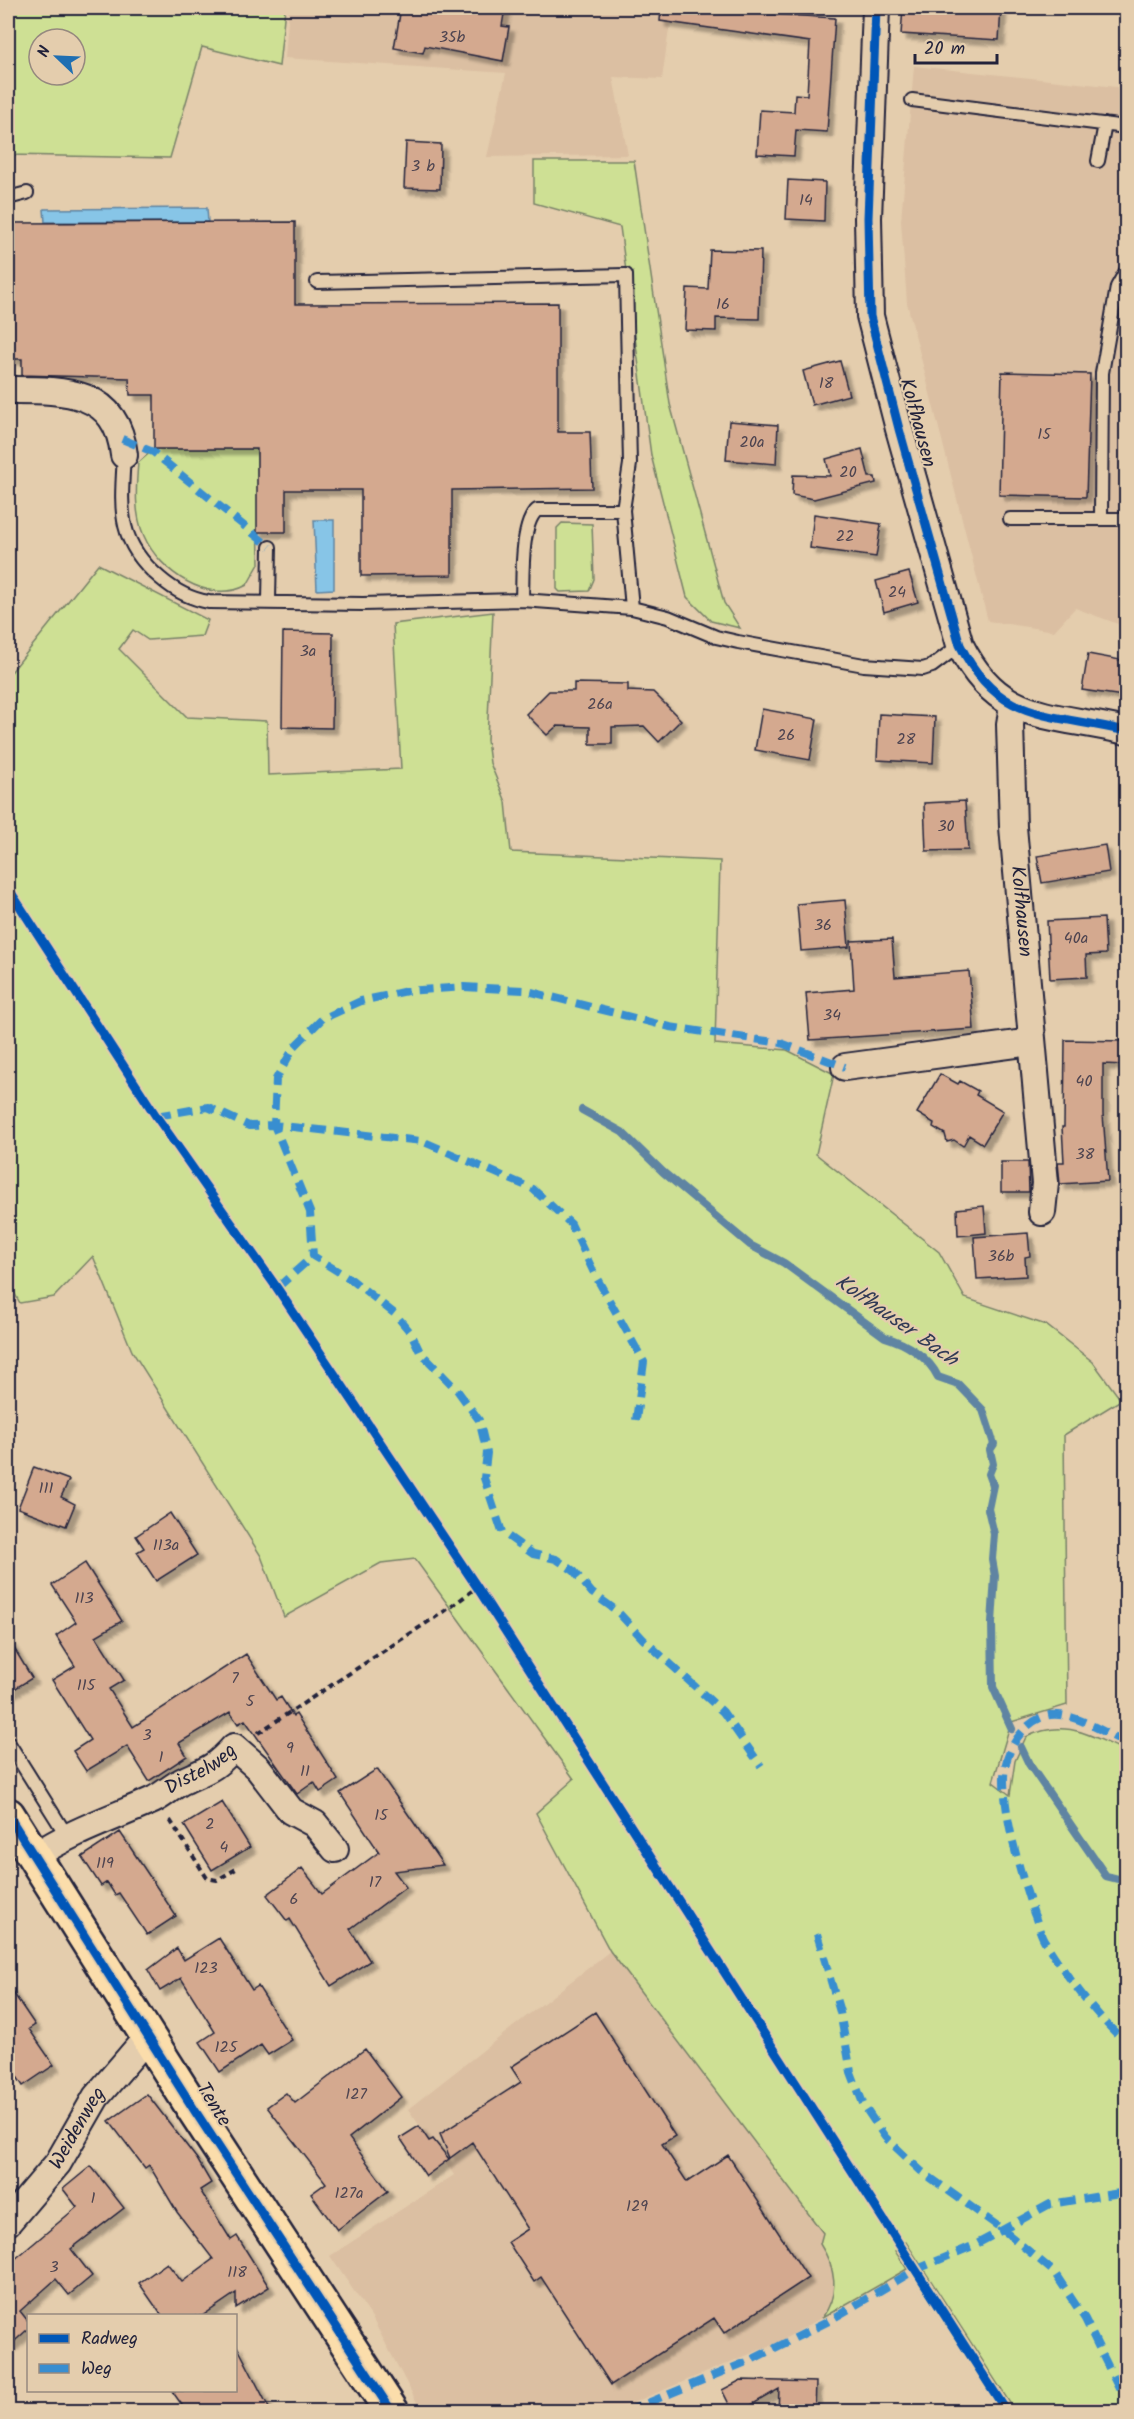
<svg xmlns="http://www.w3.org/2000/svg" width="1134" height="2419" font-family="Kalam,sans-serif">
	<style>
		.built { fill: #dbbfa2 }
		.green { fill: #cee094; stroke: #788168; stroke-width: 1.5; fill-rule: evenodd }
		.water { fill: #87c5e7; stroke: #5f84a2; stroke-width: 1.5 }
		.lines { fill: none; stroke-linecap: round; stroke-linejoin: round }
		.stream { stroke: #5f84a2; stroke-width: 8 }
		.building { fill: #d4a98f; stroke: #22223b; stroke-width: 1.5; filter: url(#shadow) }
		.service-casing { stroke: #22223b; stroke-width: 16 }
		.minor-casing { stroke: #22223b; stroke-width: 30 }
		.primary-casing { stroke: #22223b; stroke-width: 38 }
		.path { stroke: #22223b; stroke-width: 4; stroke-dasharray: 6 4.5; stroke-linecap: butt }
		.service { stroke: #e4cdad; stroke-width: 12 }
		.minor { stroke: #e4cdad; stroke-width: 26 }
		.primary { stroke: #fbddab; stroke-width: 33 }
		.quiet { stroke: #398ed0; stroke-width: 8; stroke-dasharray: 15 8; stroke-linecap: butt }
		.cycleway-casing { stroke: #e4cdad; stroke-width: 13 }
		.cycleway { stroke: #0057b8; stroke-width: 9 }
		.labels { text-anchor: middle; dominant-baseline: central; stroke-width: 4.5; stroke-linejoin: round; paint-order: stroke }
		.number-label { font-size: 16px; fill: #4e4450 }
		.street-label { font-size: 20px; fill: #22223b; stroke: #e4cdad }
		.water-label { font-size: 21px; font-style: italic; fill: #313a55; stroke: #e4cdad }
	</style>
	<defs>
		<filter id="shadow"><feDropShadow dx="5.5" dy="5.5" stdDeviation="1.5" flood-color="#0004"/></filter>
	</defs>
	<rect width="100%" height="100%" fill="#e4cdad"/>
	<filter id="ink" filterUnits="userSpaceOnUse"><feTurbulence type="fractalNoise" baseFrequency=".0167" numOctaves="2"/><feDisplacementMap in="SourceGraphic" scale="12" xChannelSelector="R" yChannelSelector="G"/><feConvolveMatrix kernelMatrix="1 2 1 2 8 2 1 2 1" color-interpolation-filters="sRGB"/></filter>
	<g filter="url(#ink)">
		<path class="built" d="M289 8H672L662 79 613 77 628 155 487 157 506 73 285 58Z
			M914 66 1126 88V627L1075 608 1054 631 988 621 907 303 901 221Z
			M610 1951 856 2276 849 2302 779 2342 613 2411 422 2412 371 2316 330 2256 454 2175 408 2109Z"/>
		<path class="green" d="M8 8H285L279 66 202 47 170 158 8 155ZM39 39H75V75H39Z
			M534 161H634L670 404 724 603 740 628 711 621 687 597 651 455 620 227 534 203Z
			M154 449H257L259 564 247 585C209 606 159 571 144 536 134 514 136 487 138 463Z
			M562 523 592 524 594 579 589 591 560 592 557 589V528Z
			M98 564 208 620 202 636 148 640 133 630 119 649 187 717 267 721 268 775 401 769 393 624 493 612 487 740 490 763 506 802 511 852 720 861 715 1044 787 1050 834 1074 816 1154 939 1252 965 1298 1046 1325 1093 1362 1121 1400 1064 1435 1067 1705 1011 1722 993 1782 1010 1795 1015 1761 1026 1737C1066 1718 1089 1735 1126 1751V2411H1015L906 2242 895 2251 907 2269 822 2318C840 2293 836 2269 820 2244L823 2233 610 1951 536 1813 574 1779 415 1559 381 1563 284 1617 261 1556 132 1351 93 1256 54 1297 20 1303 8 1282V676Z"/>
		<path class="water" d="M207 208 208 222H45L44 209Z
			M314 520H334V589L317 590Z"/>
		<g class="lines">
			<path class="stream" d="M582 1110 622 1132 663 1172 750 1245 784 1263 885 1337C905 1343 928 1356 938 1377L958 1384 983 1410 994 1444 990 1450 993 1464 989 1474 993 1485 988 1509 994 1534 992 1559 995 1576 992 1623 993 1687 1012 1729
				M1021 1747 1029 1764 1106 1876 1126 1881"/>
		</g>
		<path class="building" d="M401 8H505L502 26 509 27 503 61 425 46 423 53 394 48Z
			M661 8H756L755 13 835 18 827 132 796 130 794 156 757 154 760 110 794 112 795 94 807 95 810 42 660 21Z
			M903 8H1001L999 40 901 34Z
			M406 142 441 144 440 189 404 188Z
			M788 180 825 182 824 221 786 219Z
			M295 222V304L558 303V432H590L592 488 452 490V575L361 576V490H286V532H257V449H154V395H130L129 378 22 375V359H8L10 223Z
			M710 250 761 251 759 319 716 318V331L685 330 687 288 708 289Z
			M840 361 849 395 812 405 803 371Z
			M1002 372 1090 374 1086 497 999 495Z
			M729 421 778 425 776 464 726 460Z
			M862 449 869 477H875L876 483 814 499 792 495 793 475 830 476 826 459Z
			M814 514 881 524 876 557 810 548Z
			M909 572 918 602 884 612 876 581Z
			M283 632 333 633 332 728 282 727Z
			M1088 654 1126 661 1123 696 1082 690Z
			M574 683 628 684V691L653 692 681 720 659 742 644 726 612 727V744H590V727L557 726 547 735 526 714 549 691H574Z
			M762 709 817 719 810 760 755 750Z
			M879 714 935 717 933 763 877 760Z
			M965 801 968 850 926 851 924 803Z
			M1105 845 1109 872 1042 883 1037 856Z
			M845 900 849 947 801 951 797 904Z
			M1104 918 1106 954 1086 955 1087 977 1050 979 1047 921Z
			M892 939 895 977 969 971 974 1029 810 1040 806 993 854 989 851 941Z
			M1065 1040 1126 1041V1065L1103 1064V1114L1108 1181 1060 1184 1058 1162H1064L1062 1127H1064Z
			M940 1074 958 1084 960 1081 978 1091 976 1095 1003 1111 983 1144 969 1135 963 1146 954 1140 947 1142 945 1134 933 1127 934 1123 917 1113Z
			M1001 1162H1028L1029 1192H1001Z
			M984 1206 986 1233 958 1236 957 1209Z
			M1028 1233 1030 1256 1025 1257 1026 1276 977 1279 974 1237Z
			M34 1467 69 1480 61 1497 75 1504 66 1526 18 1508Z
			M170 1513 197 1555 156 1581 137 1552 144 1548 136 1536Z
			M85 1563 122 1621 96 1636 124 1680 109 1689 133 1727 246 1654 276 1700 281 1697 293 1716 296 1714 338 1780 320 1792 314 1782 297 1794 245 1720 238 1724 230 1712 179 1743 187 1756 149 1781 127 1746 86 1771 73 1751 90 1740 52 1680 75 1666 56 1636 76 1622 52 1585Z
			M8 1638 32 1678 8 1693Z
			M377 1769 443 1865 394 1871 406 1887 350 1929 370 1961 331 1986 290 1919 287 1921 267 1895 302 1868 322 1894 379 1852 340 1793Z
			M222 1802 250 1847 212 1870 184 1825Z
			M120 1832 176 1916 147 1935 119 1893 115 1895 107 1882 101 1886 82 1857Z
			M219 1938 252 1990 258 1986 292 2040 268 2055 261 2045 220 2072 200 2042 215 2032 181 1978 160 1991 148 1970 177 1948 184 1960Z
			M8 1985 35 2025 29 2029 54 2065 23 2086 8 2063Z
			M595 2012 675 2136 662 2144 687 2182 728 2155 808 2278 724 2333 714 2318 611 2385 541 2277 534 2282 508 2242 528 2229 472 2142 450 2158 440 2134 521 2082 511 2067Z
			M365 2049 401 2097 349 2138 388 2191 337 2230 311 2194 326 2183 267 2107 286 2093 295 2103Z
			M147 2094 197 2159 211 2183 200 2190 231 2240 237 2236 269 2287 236 2308V2293L202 2316H162L139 2283 167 2263 182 2282 213 2259 177 2212 149 2165 145 2168 109 2121Z
			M419 2126 429 2141 433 2139 449 2159 426 2176 400 2138Z
			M91 2166 124 2208 71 2249 92 2276 69 2295 56 2279 20 2311 28 2321V2329L8 2347V2265L77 2207 63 2189Z
			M236 2344 271 2412H187L172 2391H236Z
			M741 2380 816 2382 815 2412H778L779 2389 739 2412H733L722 2390Z"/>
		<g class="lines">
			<g class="service-casing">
				<path id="service" d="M912 100 1126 127
					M1098 161 1105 124
					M8 198 27 193
					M1126 271 1117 287 1102 373 1101 519H1126
					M317 282 626 275 630 464 623 510 632 608
					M124 455C121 508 116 541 160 578 175 591 190 599 209 602L363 604 522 600C523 578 520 525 537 510H623
					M1010 519H1101
					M522 600 632 608 668 617 716 637 738 642 864 665 923 669 932 666 960 645
					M269 601 270 547
					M8 1742 67 1836"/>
			</g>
			<g class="minor-casing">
				<g id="minor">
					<path d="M876 8 868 218 870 316 899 429 960 645C999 724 1052 713 1126 731"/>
					<path d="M8 390C62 390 117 388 124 455"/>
					<path id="s1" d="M1013 706 1010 724 1013 827 1045 1183 1042 1212"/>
					<path d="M845 1067 1031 1042"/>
					<path id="s2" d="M35 1856C72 1831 113 1818 153 1800 164 1795 173 1785 185 1780 209 1769 215 1768 234 1747L258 1768 291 1811 315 1824 335 1849"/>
					<path id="s3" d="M8 2222 58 2163 96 2097 149 2035"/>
				</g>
			</g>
			<g class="primary-casing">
				<path id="primary" d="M8 1815 195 2111 392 2412"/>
			</g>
			<path class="path" d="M258 1733 451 1607 477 1587
				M170 1820 207 1878 217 1880 236 1869"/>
			<use href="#service" class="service"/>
			<use href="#minor" class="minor"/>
			<use href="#primary" class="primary"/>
			<path class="quiet" d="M122 439 153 452 270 547
				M156 1116 208 1107 249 1126 274 1125 276 1079 294 1047 322 1019 361 1001 407 991 464 987 524 990 670 1027 781 1043 845 1067
				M277 1288 313 1256
				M636 1420 644 1362 595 1275 571 1224 533 1189 422 1141 274 1125 310 1212 313 1256 352 1280 395 1314 411 1333 420 1352 457 1390 479 1420 487 1453 484 1478 502 1532 533 1554 556 1559 574 1571 592 1593 617 1611 643 1639 723 1712 761 1766
				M1126 1743C1105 1733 1074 1712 1050 1715 1022 1720 1003 1754 1004 1781 1005 1822 1021 1875 1034 1914 1038 1923 1040 1935 1046 1943 1063 1972 1101 2022 1126 2042
				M817 1934 840 2012 851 2072 864 2106 885 2137 921 2171 1002 2229 1054 2272 1085 2319 1126 2403
				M626 2412 751 2360 827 2322 915 2270 975 2245 1050 2204 1126 2192"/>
			<g class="cycleway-casing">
				<path id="cycleway" d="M876 8 868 218 870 316 899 429 960 645C999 724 1052 713 1126 731
					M8 888 156 1116 277 1288 477 1587 1007 2412
					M8 1815 195 2111 392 2412"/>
			</g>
			<use href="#cycleway" class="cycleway"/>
		</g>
	</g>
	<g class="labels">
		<g class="number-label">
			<text x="452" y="37">35b</text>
			<text x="423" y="166">3 b</text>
			<text x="806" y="200">14</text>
			<text x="723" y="304">16</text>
			<text x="826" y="383">18</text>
			<text x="1044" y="434">15</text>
			<text x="752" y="442">20a</text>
			<text x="848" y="472">20</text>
			<text x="845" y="536">22</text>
			<text x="897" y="592">24</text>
			<text x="308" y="651">3a</text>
			<text x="600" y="704">26a</text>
			<text x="786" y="735">26</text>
			<text x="906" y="739">28</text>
			<text x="946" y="826">30</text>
			<text x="823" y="925">36</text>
			<text x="1076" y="938">40a</text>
			<text x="832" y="1015">34</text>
			<text x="1084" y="1081">40</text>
			<text x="1085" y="1154">38</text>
			<text x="1001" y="1256">36b</text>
			<text x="46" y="1488">111</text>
			<text x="166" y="1545">113a</text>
			<text x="84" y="1598">113</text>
			<text x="235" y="1678">7</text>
			<text x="86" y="1685">115</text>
			<text x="250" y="1701">5</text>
			<text x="147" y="1735">3</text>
			<text x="290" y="1748">9</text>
			<text x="161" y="1757">1</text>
			<text x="305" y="1771">11</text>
			<text x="381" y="1815">15</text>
			<text x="210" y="1824">2</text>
			<text x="224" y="1847">4</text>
			<text x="105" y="1863">119</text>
			<text x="375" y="1882">17</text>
			<text x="294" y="1899">6</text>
			<text x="206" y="1968">123</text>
			<text x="226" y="2047">125</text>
			<text x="356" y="2094">127</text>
			<text x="349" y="2193">127a</text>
			<text x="93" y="2198">1</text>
			<text x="637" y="2206">129</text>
			<text x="54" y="2267">3</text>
			<text x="237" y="2272">118</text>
		</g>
		<g class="street-label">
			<text transform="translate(917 423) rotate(75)">Kolfhausen</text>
			<text stroke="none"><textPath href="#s1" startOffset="206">Kolfhausen</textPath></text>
			<text stroke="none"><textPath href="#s2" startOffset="188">Distelweg</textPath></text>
			<text transform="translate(213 2105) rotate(58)">Tente</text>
			<text stroke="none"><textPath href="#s3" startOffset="117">Weidenweg</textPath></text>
		</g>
		<g class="water-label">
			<text transform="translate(896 1321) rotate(35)">Kolfhauser Bach</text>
		</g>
	</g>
	<rect width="1134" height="2419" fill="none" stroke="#e4cdad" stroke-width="30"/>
	<rect x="15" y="15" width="1104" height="2389" fill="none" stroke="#22223b" stroke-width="2" filter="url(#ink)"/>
	<rect x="27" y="2314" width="210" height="78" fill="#e4cdad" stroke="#96897f" stroke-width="1.5"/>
	<rect x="39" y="2334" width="30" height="9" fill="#0057b8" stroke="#96897f" stroke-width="1.5"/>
	<text x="81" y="2344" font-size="18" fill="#22223b">Radweg</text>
	<rect x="39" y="2364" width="30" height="9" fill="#398ed0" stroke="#96897f" stroke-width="1.5"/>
	<text x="81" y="2374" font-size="18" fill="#22223b">Weg</text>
	<g transform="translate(57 57) rotate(293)"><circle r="28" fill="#e4cdad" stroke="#96897f" stroke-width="1.5"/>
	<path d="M0-4.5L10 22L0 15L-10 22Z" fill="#1f6fb2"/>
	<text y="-9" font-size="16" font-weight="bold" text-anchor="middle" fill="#22223b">N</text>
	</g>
	<path d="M915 54v9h82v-9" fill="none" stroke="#22223b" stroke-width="3"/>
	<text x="924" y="54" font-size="18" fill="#22223b" stroke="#e4cdad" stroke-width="4.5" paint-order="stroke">20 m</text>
</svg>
